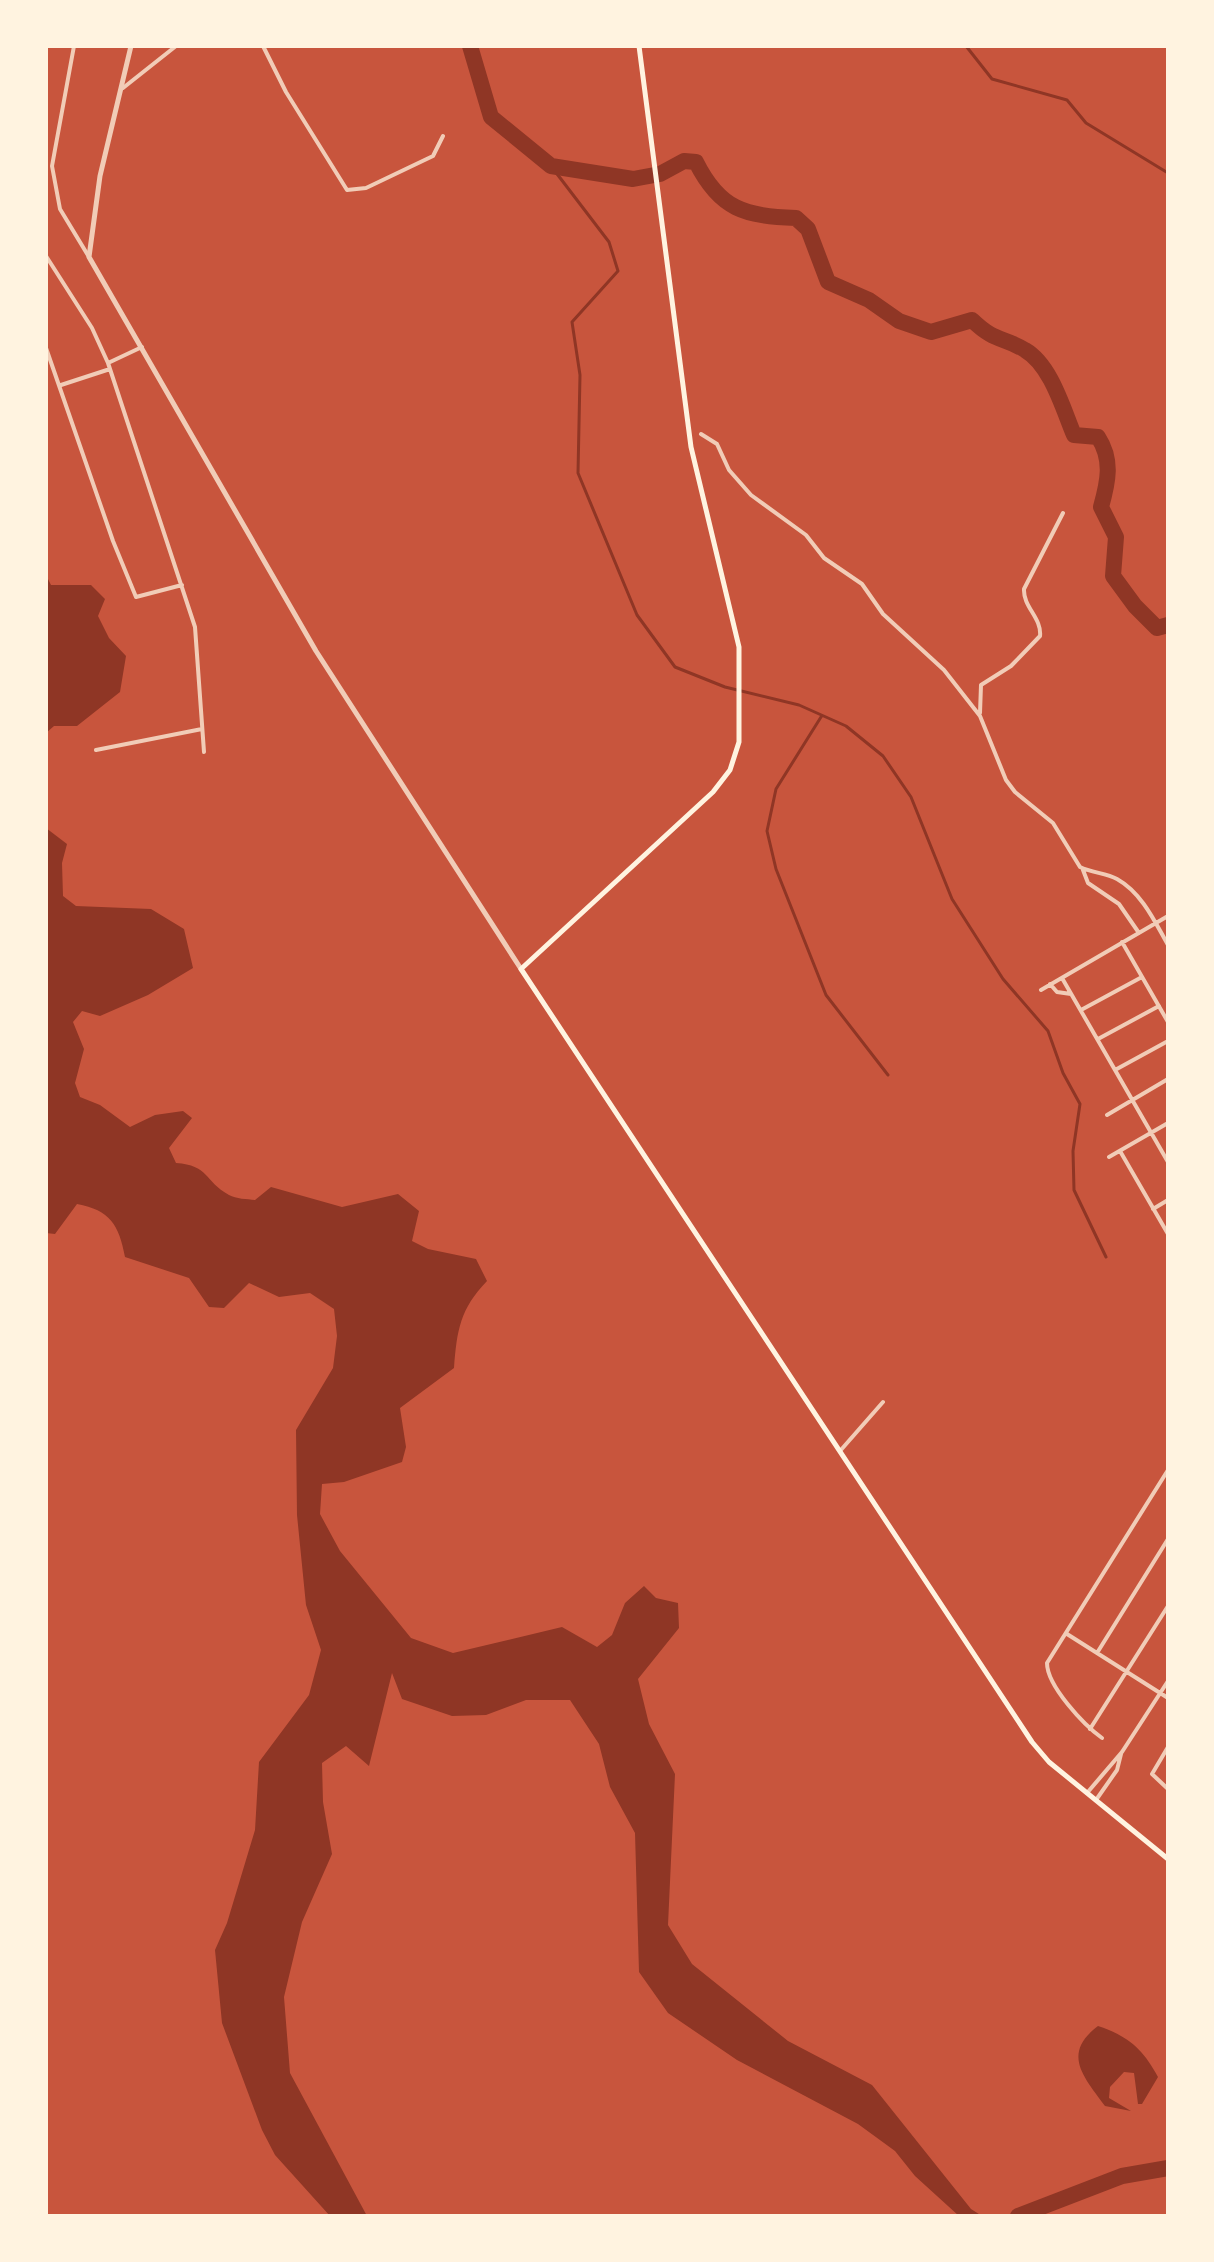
<svg xmlns="http://www.w3.org/2000/svg" width="1214" height="2262" font-family="'Archivo Narrow',sans-serif">
	<style>
		.water { fill: #8f3625 }
		.lines { fill: none; stroke-linecap: round; stroke-linejoin: round }
		.stream { stroke: #8f3625; stroke-width: 3 }
		.river { stroke: #8f3625; stroke-width: 16 }
		.minor { stroke: #f1ccb7; stroke-width: 4 }
		.tertiary { stroke: #f1ccb7; stroke-width: 5 }
		.secondary { stroke: #fff3e0; stroke-width: 5 }
	</style>
	<rect width="100%" height="100%" fill="#c8553d"/>
	<path class="water" d="M46 575 51 585H91L105 599 98 616 109 638 126 656 120 692 77 726H54L46 733Z
		M46 828 67 844 62 863 63 896 76 906 151 909 184 929 193 968 148 995 100 1016 82 1011 73 1022 84 1049 75 1083 80 1097 100 1105 130 1127 155 1115 183 1111 192 1118 169 1148 176 1163C209 1165 204 1181 229 1195 236 1199 247 1199 255 1200L271 1187 342 1207 398 1194 419 1211 412 1241 428 1249 476 1259 487 1281C460 1309 457 1330 454 1368L400 1408 406 1447 402 1462 344 1482 322 1484 320 1514 340 1551 411 1638 453 1653 562 1627 597 1647 612 1635 625 1603 644 1586 656 1598 678 1603 679 1628 638 1679 649 1724 675 1774 668 1925 692 1964 788 2041 872 2085 971 2209 982 2216H959L915 2176 895 2151 858 2124 737 2060 668 2013 639 1972 635 1833 610 1787 599 1744 570 1700H526L486 1715 452 1716 402 1699 392 1673 369 1766 346 1746 322 1763 323 1802 332 1854 302 1922 284 1997 290 2073 367 2216H330L275 2155 262 2130 222 2023 215 1950 227 1923 255 1830 259 1762 309 1695 321 1650 306 1605 297 1515 296 1430 333 1368 337 1336 334 1309 310 1293 279 1297 249 1283 224 1308 209 1307 189 1278 125 1257C119 1225 110 1210 77 1204L55 1234 46 1233Z
		M1098 2026C1128 2036 1143 2049 1158 2077L1142 2104H1138L1134 2073 1124 2072 1110 2087 1109 2098 1131 2111 1105 2106C1084 2077 1061 2054 1098 2026Z"/>
	<g class="lines">
		<path class="stream" d="M966 46 992 79 1067 100 1086 123 1168 173
			M551 166 609 242 618 271 572 322 580 375 578 473 637 615 675 667 725 687 799 705 846 726 883 756 911 797 952 899 1003 979 1048 1031 1063 1073 1080 1104 1073 1151 1074 1190 1106 1257
			M821 717 776 789 767 831 776 869 826 995 888 1075"/>
		<path class="river" d="M470 46 491 117 551 166 633 179 660 174 684 161 696 162C720 210 745 216 796 218L808 229 828 282 869 300 899 321 931 332 972 320C996 343 1002 336 1025 350 1051 365 1063 409 1074 435L1098 437C1113 460 1108 482 1101 507L1116 537 1113 576 1135 606 1157 628 1168 625
			M1018 2216 1122 2176 1168 2168"/>
		<path class="minor" d="M74 46 52 166 60 209 89 257
			M263 46 286 92 347 190 366 188 433 156 443 136
			M123 88 176 46
			M46 256 92 328 108 363 195 627 204 752
			M46 348 113 541 136 597 182 585
			M108 363 142 347
			M61 385 110 369
			M701 434 717 444 729 470 751 495 806 535 824 558 862 584 883 614 944 670 980 716 1006 780 1015 792 1053 823 1080 867C1092 873 1106 873 1117 879 1142 893 1155 922 1168 945
			M980 713 981 685 1011 666 1040 636C1042 618 1023 607 1024 589L1063 513
			M96 750 202 729
			M1083 870 1088 883 1119 904 1139 933
			M1122 942 1168 1022
			M1062 978 1168 1162
			M1050 984 1057 992 1071 994
			M1041 990 1168 916
			M1081 1010 1142 977
			M1098 1039 1159 1006
			M1115 1070 1168 1041
			M1107 1115 1168 1079
			M1120 1151 1168 1234
			M1109 1157 1168 1123
			M1153 1209 1168 1200
			M840 1451 883 1402
			M1067 1634 1168 1698
			M1097 1653 1168 1539
			M1090 1729 1168 1606
			M1102 1738C1084 1725 1047 1686 1047 1663L1168 1470
			M1168 1747 1152 1774 1168 1789
			M1087 1793 1122 1752 1168 1681
			M1096 1800 1117 1770 1121 1754"/>
		<path class="tertiary" d="M131 46 100 176 89 257 316 651 521 969"/>
		<path class="secondary" d="M639 46 691 447 739 647V742L730 770 713 792 521 969 1032 1742 1049 1762 1168 1859"/>
	</g>
	<rect width="1214" height="2262" fill="none" stroke="#fff3e0" stroke-width="96"/>
</svg>
